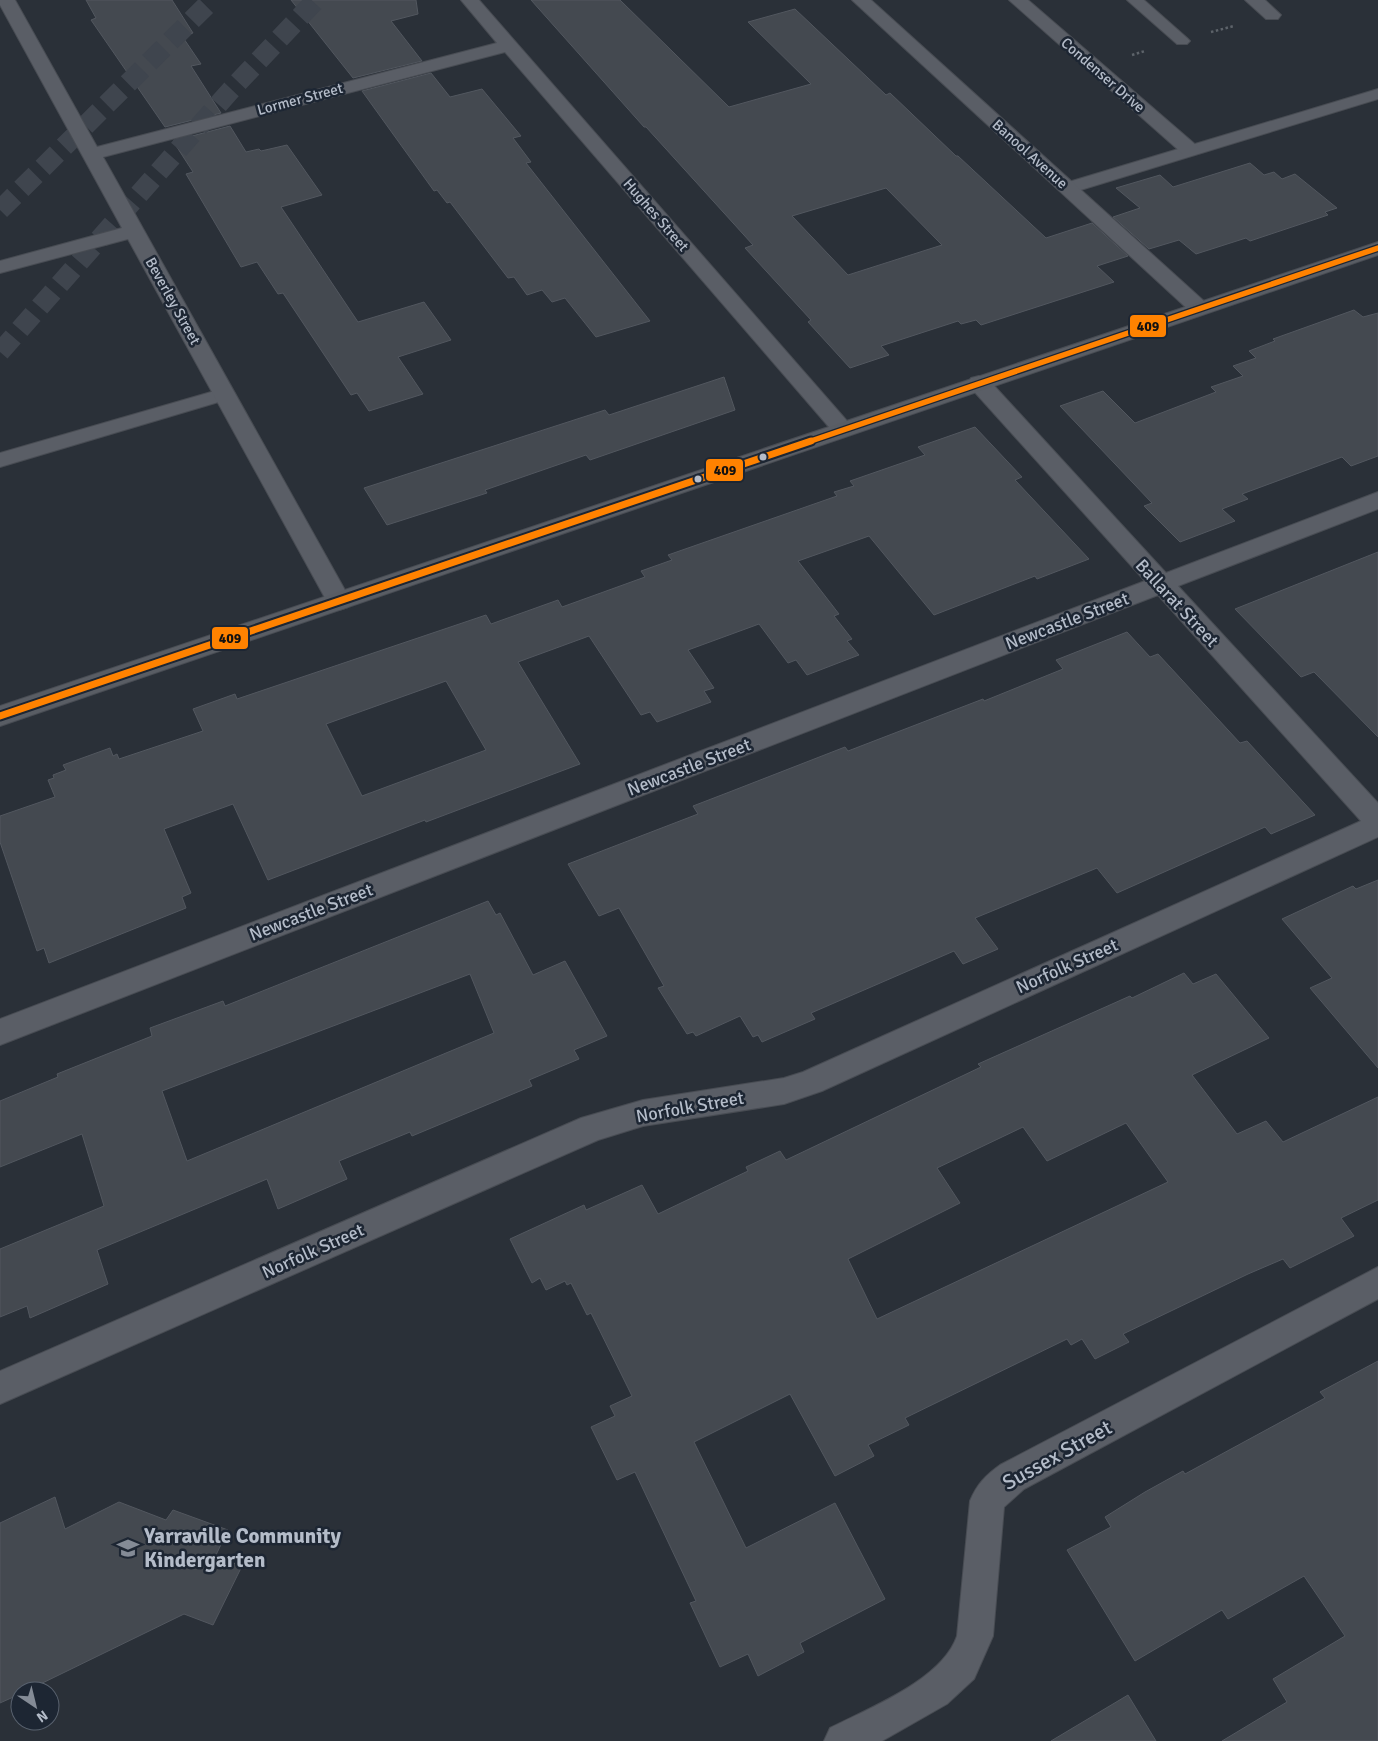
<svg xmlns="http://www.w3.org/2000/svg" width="1378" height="1741" font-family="Signika,sans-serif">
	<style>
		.building { fill: #444950; stroke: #52575f; fill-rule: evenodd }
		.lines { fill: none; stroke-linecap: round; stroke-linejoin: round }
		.highway-tunnel { stroke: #3f454e; stroke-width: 20; stroke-dasharray: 20 10; stroke-linecap: butt }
		.lane-casing { stroke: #484c53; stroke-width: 2 }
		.street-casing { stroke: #484c53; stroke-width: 2 }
		.secondary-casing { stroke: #484c53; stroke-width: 2 }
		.path { stroke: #5d636a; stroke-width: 2.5; stroke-dasharray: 2.5 2.5; stroke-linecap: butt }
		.lane { fill: #5a5e66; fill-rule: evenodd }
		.street { fill: #5a5e66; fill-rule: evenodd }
		.secondary { fill: #595d64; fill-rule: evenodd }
		.bus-1-far1-casing { stroke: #1d2633; stroke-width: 8 }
		.bus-1-casing { stroke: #1d2633; stroke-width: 11 }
		.bus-1-far1 { stroke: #ff8200; stroke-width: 5.5 }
		.bus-1 { stroke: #ff8200; stroke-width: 7 }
		.bus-dot { fill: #b4bcc9; stroke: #1d2633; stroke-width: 2 }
		.labels { text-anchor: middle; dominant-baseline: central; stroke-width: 5; stroke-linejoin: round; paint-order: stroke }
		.far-street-label { font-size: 15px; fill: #b4bcc9; stroke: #1d2633 }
		.street-label { font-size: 18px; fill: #b4bcc9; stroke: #1d2633 }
		.near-street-label { font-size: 21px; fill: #b4bcc9; stroke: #1d2633 }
		.near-poi-label { font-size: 21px; font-weight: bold; fill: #b4bcc9; stroke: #1d2633; text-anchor: start }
		.line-badge { stroke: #1d2633; stroke-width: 2 }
		.pale-badge-label { font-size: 14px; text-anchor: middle; font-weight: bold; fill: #111 }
	</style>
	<rect width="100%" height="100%" fill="#2a3038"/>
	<path class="building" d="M86 0H172L193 33 182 36 201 64 191 66 221 113 165 127 91 20 96 18Z
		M291 0H416L418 14 391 21 422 61 353 78Z
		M531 0H620L729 107 811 84 748 22 795 9 886 95 890 93 956 156H958L1046 238 1092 223 1128 256 1097 266 1114 282 981 325 976 320 961 324 958 321 881 346 889 355 850 368 808 322 811 320 745 248 753 245 646 127H644ZM886 188 942 245 848 275 792 216Z
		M431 73 450 97 482 89 521 136 513 138 531 162 526 163 650 321 596 337 565 298 552 302 542 290 527 295 514 277 508 278 450 202 447 203 437 190 434 191 362 91Z
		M230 126 246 152 259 149 261 151 287 145 322 195 281 207 358 322 424 302 451 340 398 357 423 394 369 411 357 393 351 395 283 293 278 294 257 262 241 267 186 174 193 172 173 141Z
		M1250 163 1264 175 1274 172 1282 179 1295 174 1337 208 1325 212 1328 215 1250 241 1246 238 1196 254 1179 240 1149 249 1113 217 1140 208 1116 188 1160 175 1173 187Z
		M1354 310 1363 317 1378 313V456L1351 466 1342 457 1242 494 1248 499 1222 509 1235 521 1180 542 1144 506 1152 503 1060 406 1103 391 1135 423 1216 392 1211 387 1243 376 1233 366 1256 358 1249 351 1275 341 1273 339Z
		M724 377 735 410 590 460 586 455 485 490 487 493 387 525 364 488 605 410 609 415Z
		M975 427 1022 477 1015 480 1089 559 1037 579 1035 576 934 615 869 536 798 561 839 614 834 616 852 639 847 641 859 655 807 675 796 660 788 663 759 624 688 650 714 688 704 691 711 702 657 722 650 712 641 715 589 636 518 662 580 764 426 822 425 820 268 880 233 804 164 829 191 893 182 897 186 908 49 963 44 948 37 951 0 842V816L55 797 48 780 54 778 53 775 66 770 63 765 110 748 113 756 117 754 119 759 203 731 193 709 235 694 237 699 486 615 491 624 558 600 562 607 645 577 641 571 672 560 668 555 837 496 834 492 854 486 850 481 925 455 918 447ZM446 681 486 750 362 796 326 724Z
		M1378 552V737L1314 672 1301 677 1235 609Z
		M1127 632 1150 657 1158 654 1240 743 1247 741 1315 815 1271 834 1265 827 1117 893 1097 868 975 918 998 949 963 964 954 951 811 1013 815 1019 762 1042 758 1035 753 1037 740 1016 696 1036 693 1032 687 1034 658 988 664 986 619 908 599 916 568 864 698 814 693 806 732 791 845 747 848 751 983 699 984 701 1063 669 1056 660Z
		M1378 880V1068L1310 988 1332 978 1282 919 1353 886 1356 889Z
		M488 901 496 915 500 913 533 975 565 961 607 1036 574 1050 579 1059 529 1080 532 1086 412 1136 410 1132 339 1161 347 1179 278 1209 267 1179 97 1250 108 1284 30 1318 27 1306 0 1317V1249L104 1206 82 1134 0 1167V1101L58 1077 57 1074 152 1036 150 1028 223 1001 225 1006ZM470 974 494 1033 187 1161 162 1091Z
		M1184 973 1193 984 1216 974 1269 1038 1192 1075 1237 1134 1266 1121 1283 1142 1378 1097V1200L1341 1218 1354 1236 1290 1268 1283 1259 1248 1274 1123 1334 1129 1342 1095 1359 1082 1339 1071 1345 1067 1339 905 1418 909 1425 868 1445 874 1456 835 1476 790 1394 694 1442 746 1548 835 1503 885 1599 800 1643 804 1652 758 1676 748 1654 720 1667 690 1603 696 1601 635 1472 617 1480 591 1427 615 1416 610 1406 632 1396 591 1313 587 1315 571 1283 567 1285 565 1281 546 1290 540 1278 532 1283 510 1239 584 1205 586 1210 642 1185 658 1214 748 1171 746 1167 780 1151 786 1160 981 1067 978 1064 1130 996 1132 998ZM1126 1123 1168 1182 877 1319 848 1259 960 1203 937 1168 1023 1127 1047 1161Z
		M1378 1361V1741H1222L1287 1702 1273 1679 1345 1636 1304 1576 1228 1619 1222 1610 1135 1661 1067 1550 1111 1527 1105 1517 1145 1492 1183 1471 1185 1474 1325 1398 1320 1392Z
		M55 1497 65 1529 119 1502 166 1520 173 1510 228 1530 215 1557 242 1566 213 1625 184 1614 26 1691H20V1694L0 1703V1523Z
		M1128 1695 1156 1741H1051Z"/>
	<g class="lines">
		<path class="highway-tunnel" d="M0 210 212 0
			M0 352 231 90 316 0"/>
		<g class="lane-casing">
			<path id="lane" d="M1127 0H1144L1187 38 1190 41 1187 44H1177Z
				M1378 89V99L1074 192H1062L1059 188 1062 184Z
				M225 388 232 390 235 394 232 398 0 467V453Z"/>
		</g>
		<g class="street-casing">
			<path id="street" d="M0 0H15L97 147 497 43 461 0H479L854 429 851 434 843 436 835 434 505 52 103 157 351 601 348 607 339 610 330 607 128 239 0 273V261L122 228 0 5Z
				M852 0H871L1206 303 1210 308 1206 313 1199 314 1192 313Z
				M1009 0H1028L1197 146 1200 150 1197 154H1183Z
				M1245 0H1265L1281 15 1278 19H1266Z
				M979 376 987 378 1166 573 1378 492V509L1178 586 1378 803V837L822 1091 784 1104 643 1126 598 1140 0 1404V1371L581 1118 643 1100 784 1078 803 1072 1361 821 1158 595 0 1045V1019L1145 581 971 388 968 383 971 378Z
				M1378 1267V1299L1024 1489 1004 1507 993 1636 974 1679 947 1704 882 1741H824L830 1728C869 1708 942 1680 957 1636L970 1501C977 1484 986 1475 1000 1465Z"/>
		</g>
		<g class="secondary-casing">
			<path id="secondary" d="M1378 242V255L0 726V706Z"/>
		</g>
		<path class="path" d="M1211 32 1234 26
			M1132 55 1145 51"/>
		<use href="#lane" class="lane"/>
		<use href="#street" class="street"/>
		<use href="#secondary" class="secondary"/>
		<g class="bus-1-far1-casing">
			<path id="bus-1-far1" d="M808 442 1378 248"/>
		</g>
		<g class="bus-1-casing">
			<path id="bus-1" d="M0 716 811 441"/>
		</g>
		<use href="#bus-1-far1" class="bus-1-far1"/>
		<use href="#bus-1" class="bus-1"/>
	</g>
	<defs>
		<g id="school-bare" transform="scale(1.725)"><path d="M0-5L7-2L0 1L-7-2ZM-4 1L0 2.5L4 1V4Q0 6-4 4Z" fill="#848b96" stroke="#1d2633" stroke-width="2.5" paint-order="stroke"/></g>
	</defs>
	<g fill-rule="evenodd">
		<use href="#school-bare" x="128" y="1548"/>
	</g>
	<g class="bus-dot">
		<circle cx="763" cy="457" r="4.5"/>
		<circle cx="698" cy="479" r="4.5"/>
	</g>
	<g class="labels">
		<g class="far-street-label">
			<text transform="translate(1103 75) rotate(41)">Condenser Drive</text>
			<text transform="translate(300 99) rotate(-15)">Lormer Street</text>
			<text transform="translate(1030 154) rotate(42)">Banool Avenue</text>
			<text transform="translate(656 215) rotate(49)">Hughes Street</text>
			<text transform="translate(173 301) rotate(61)">Beverley Street</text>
		</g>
		<g class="street-label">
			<text transform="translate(1177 603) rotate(47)">Ballarat Street</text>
			<text transform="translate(1067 621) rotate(-21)">Newcastle Street</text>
			<text transform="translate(689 767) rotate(-21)">Newcastle Street</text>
			<text transform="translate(311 912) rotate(-21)">Newcastle Street</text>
			<text transform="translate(1067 966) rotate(-24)">Norfolk Street</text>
			<text transform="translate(690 1107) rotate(-10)">Norfolk Street</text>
			<text transform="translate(313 1251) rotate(-24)">Norfolk Street</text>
		</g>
		<g class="near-street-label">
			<text transform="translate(1057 1455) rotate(-29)">Sussex Street</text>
		</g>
		<g class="near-poi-label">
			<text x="144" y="1536">Yarraville Community<tspan x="144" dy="24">Kindergarten</tspan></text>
		</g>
	</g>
	<g class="line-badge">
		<rect x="1129" y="314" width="38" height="24" rx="5" fill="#ff8200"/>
		<rect x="705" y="458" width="39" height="24" rx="5" fill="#ff8200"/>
		<rect x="211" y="626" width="38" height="24" rx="5" fill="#ff8200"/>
	</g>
	<g class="pale-badge-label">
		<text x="1148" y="331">409</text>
		<text x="725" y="475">409</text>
		<text x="230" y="643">409</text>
	</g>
	<g transform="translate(35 1706) rotate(145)"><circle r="24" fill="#1d2633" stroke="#59626f"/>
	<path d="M0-4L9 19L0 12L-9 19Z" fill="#848b96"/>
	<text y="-8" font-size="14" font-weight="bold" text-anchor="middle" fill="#b4bcc9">N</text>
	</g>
</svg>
